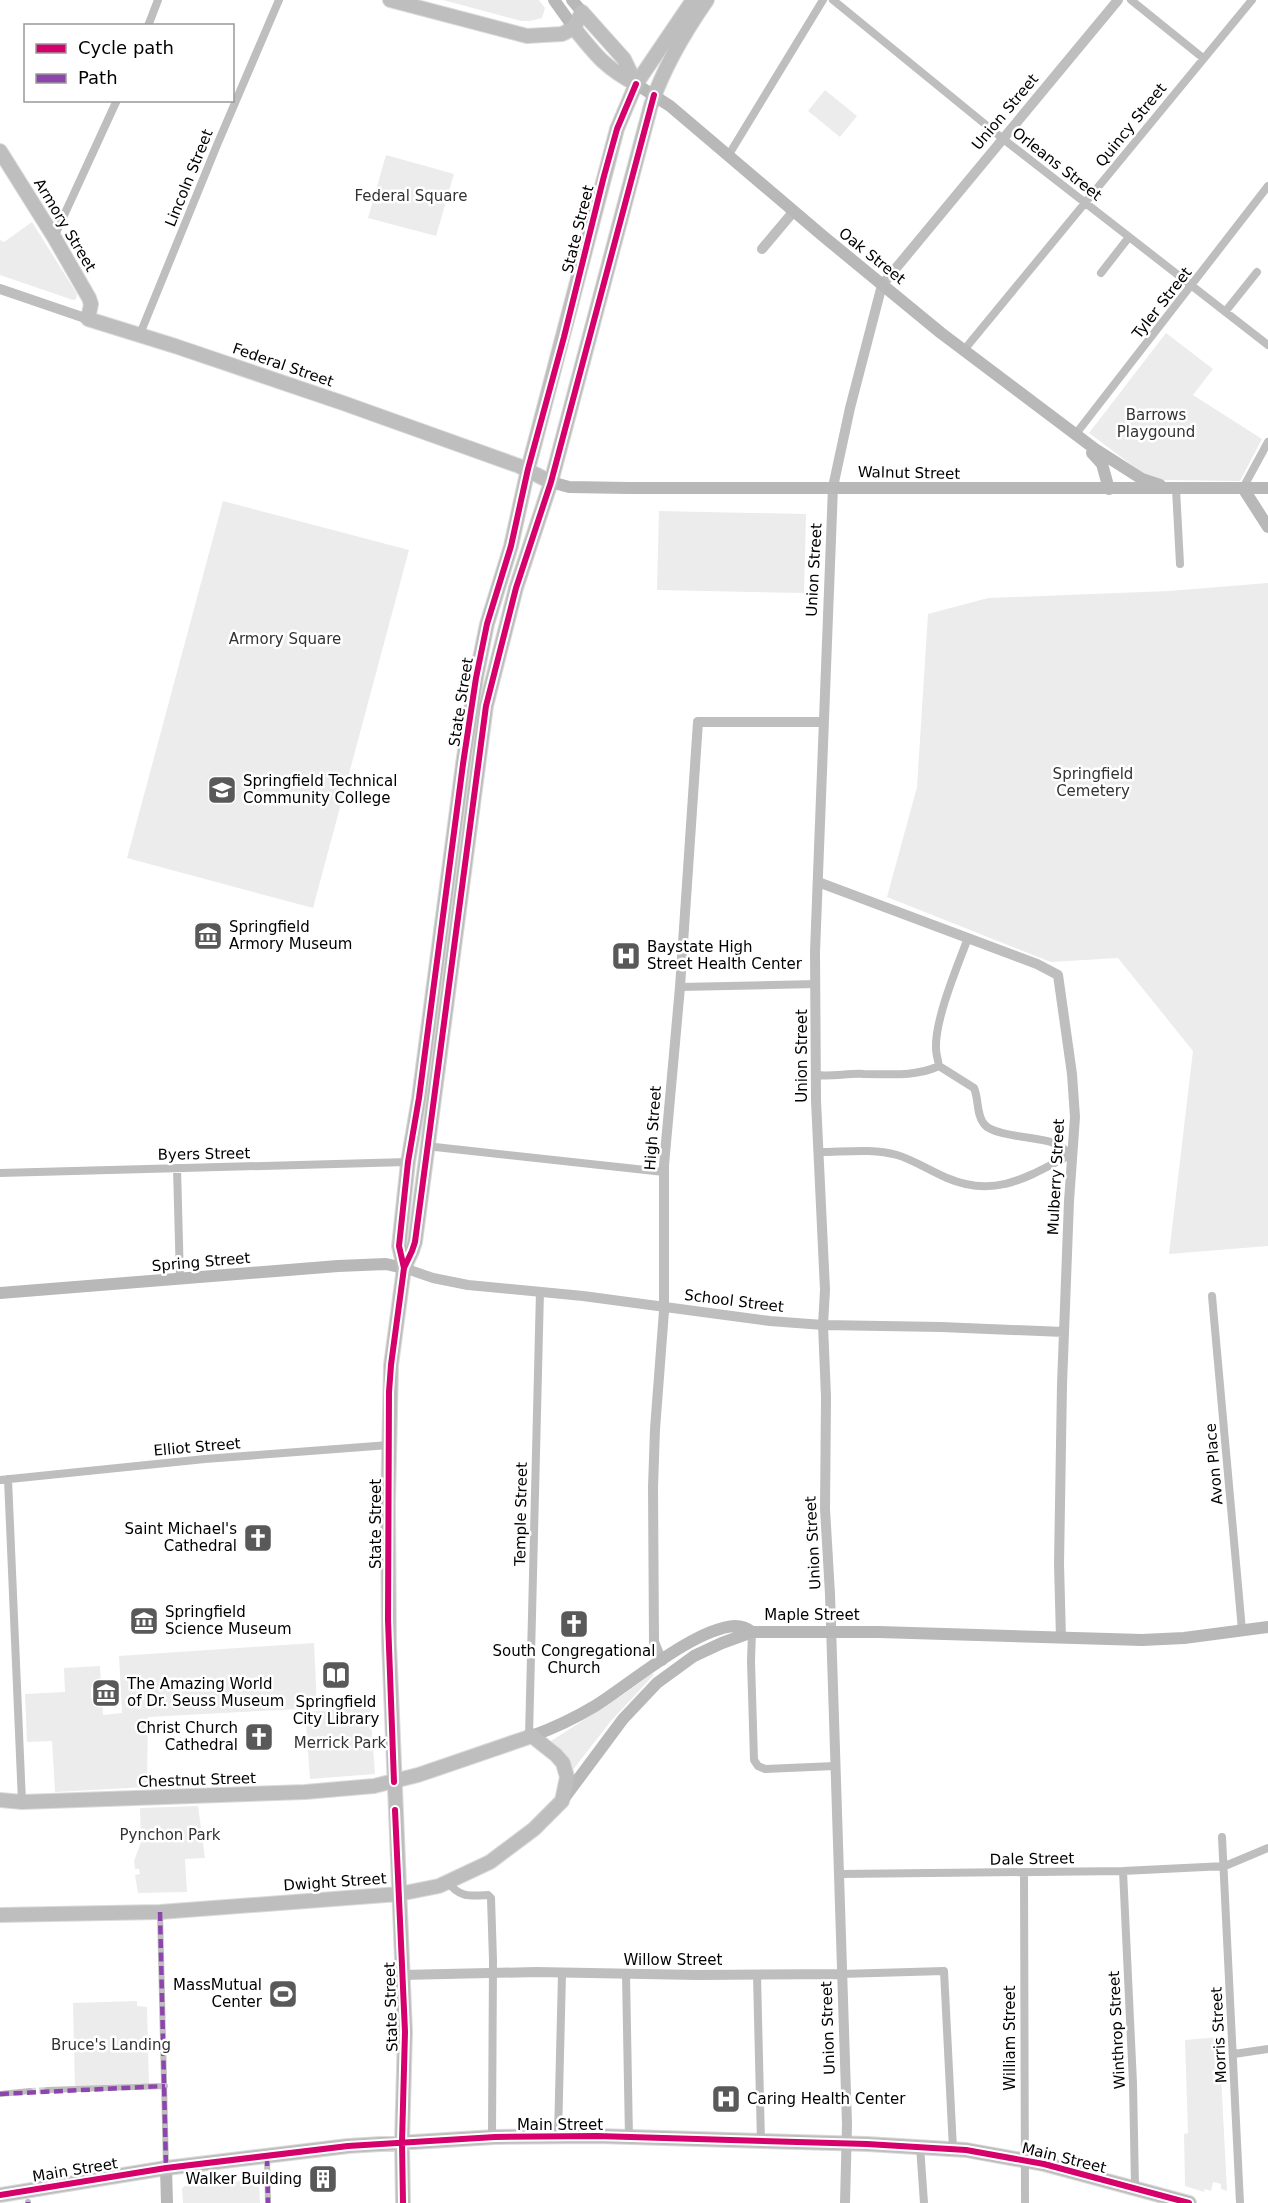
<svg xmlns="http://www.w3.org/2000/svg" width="1268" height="2203" font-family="'DejaVu Sans',sans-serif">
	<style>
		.green { fill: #ececec }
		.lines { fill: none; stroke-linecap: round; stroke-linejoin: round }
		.pedestrian-tunnel { stroke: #d9d9d9; stroke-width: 6; stroke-dasharray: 6 3; stroke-linecap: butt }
		.primary-casing { stroke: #dbdbdb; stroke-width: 16 }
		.pedestrian { stroke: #bebebe; stroke-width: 6 }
		.minor { stroke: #bebebe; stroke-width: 8 }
		.tertiary { stroke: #bebebe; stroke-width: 10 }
		.secondary { stroke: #b8b8b8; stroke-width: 12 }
		.primary { stroke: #bebebe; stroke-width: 14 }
		.quiet { stroke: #8e44ad; stroke-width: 4.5; stroke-dasharray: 9 4.5; stroke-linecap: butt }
		.cycleway-casing { stroke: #fff; stroke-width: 10 }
		.cycleway { stroke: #d6006c; stroke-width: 6 }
		.labels { text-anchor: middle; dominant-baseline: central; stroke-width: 5; stroke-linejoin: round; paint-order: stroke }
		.street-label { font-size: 15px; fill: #000; stroke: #fff }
		.park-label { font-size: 15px; fill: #333; stroke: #fff }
		.poi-label { font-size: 15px; fill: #000; stroke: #fff; text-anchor: start }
	</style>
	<rect width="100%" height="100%" fill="#fff"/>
	<path class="green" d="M443 0H539L545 8 542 18 530 21H521Z
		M825 90 857 116 840 137 808 111Z
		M386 155 454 174 436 236 368 218Z
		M32 222 77 294 76 299 73 300 0 275V240L4 242Z
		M1166 333 1213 369 1193 395 1262 439 1240 481 1161 480 1145 475 1089 433Z
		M223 501 409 550 313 908 127 858Z
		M659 511 806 514 804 593 657 590Z
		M1268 583V1246L1169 1254 1193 1051 1118 958 1051 962 887 897 917 787 928 614 988 598 1169 591Z
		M314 1643 317 1708 148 1717 147 1787 55 1792 52 1741 27 1742 25 1694 65 1692 64 1668 100 1666 101 1686 91 1687V1698H102L103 1715 122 1713 119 1656Z
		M651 1674H654L650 1679 610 1722 572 1771 551 1741 624 1694Z
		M370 1707 375 1774 310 1779 305 1712Z
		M198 1806 205 1858 185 1859 187 1892 138 1893 135 1875 140 1874 139 1869H135L134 1861 141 1842 140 1808Z
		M137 2001V2006L147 2007 149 2086 75 2089 73 2003Z
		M1219 2037 1227 2191 1221 2189V2184L1213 2182 1211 2191 1205 2189 1204 2192 1185 2186 1184 2134 1188 2133 1185 2040Z
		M255 2177 259 2181 260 2203H183L182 2189 184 2186H208L232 2183Z"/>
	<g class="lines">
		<path class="pedestrian-tunnel" d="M30 2091 47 2090"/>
		<g class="primary-casing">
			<path id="primary" d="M390 0 527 36 562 34 574 28 582 12 624 59 636 84
				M574 28C595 54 605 68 636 84
				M0 151 54 237 89 298 91 304 88 319 175 346 343 403 519 466 551 482
				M404 1268 399 1246 408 1162 419 1098 463 764 476 678 487 624 511 546 528 469 617 129 636 84 693 0
				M0 1800 22 1802 305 1792 374 1786 418 1775 532 1736 556 1755 563 1763 567 1777 562 1801 534 1829 490 1862 439 1886 399 1894 160 1912 0 1915
				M0 2195 166 2168 348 2146 495 2137 597 2136 867 2144 966 2150 1044 2164 1189 2203
				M403 2203 402 2142 405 2032 389 1642 388 1503 391 1365 404 1268 412 1251 415 1242 486 706 516 588 551 482 651 105C664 67 684 33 707 0"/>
		</g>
		<path class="pedestrian" d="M160 1912 166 2168
			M47 2090 165 2086
			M0 2094 30 2091
			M267 2157 268 2203
			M28 2202V2203"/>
		<path class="minor" d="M833 0 1002 138 1268 345
			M1131 0 1203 58
			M148 26 158 0
			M728 156 823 0
			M54 237 117 100
			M1101 273 1129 237
			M1225 312 1257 272
			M140 334 217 145 279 0
			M964 350 1252 0
			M1075 435 1268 186
			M1243 488 1268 442
			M1176 489 1180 564
			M968 938C957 967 935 1019 936 1048 936 1054 938 1060 939 1066L974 1088C979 1099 976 1114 984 1124 993 1136 1035 1137 1051 1142 1059 1145 1065 1150 1072 1154
			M680 987 816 984
			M816 1075C832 1077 848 1073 864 1074 889 1074 915 1077 939 1066
			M426 1146 664 1172
			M819 1152C844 1152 872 1148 897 1155 914 1160 930 1171 947 1178 996 1199 1029 1176 1072 1154
			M177 1168 180 1280
			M0 1173 408 1162
			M1212 1296 1242 1630
			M8 1479 22 1802
			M0 1480 205 1459 389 1445
			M752 1632 751 1661 754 1760 758 1766 765 1769 835 1766
			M529 1737 540 1291
			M1222 1837 1240 2203
			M1123 1871 1133 2083 1135 2187
			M1024 1872 1025 2203
			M840 1874 1123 1871 1225 1866 1268 1848
			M448 1882C459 1898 471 1896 488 1895L491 1898 493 1960 492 2137
			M841 1974 944 1971 953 2149
			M626 1975 629 2138
			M757 1975 761 2142
			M1234 2054 1268 2049
			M558 2136 562 1974
			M920 2146 924 2203"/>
		<path class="tertiary" d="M762 249 794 211
			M0 289 88 319
			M818 882 1037 964 1058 975 1072 1074 1075 1117 1069 1201 1062 1385 1059 1564 1061 1638
			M404 1268 433 1278 468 1285 583 1296 770 1321 823 1325 941 1327 1064 1332
			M662 1661 654 1642 653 1487 655 1429 664 1311V1165L680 987 698 722H823
			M402 1975 536 1972 697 1975 841 1974
			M845 2203 847 2124 830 1594 825 1509 826 1397 823 1325 825 1290 816 1101 815 952 833 487 850 408 882 285 1118 0"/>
		<path class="secondary" d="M554 0 574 28
			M572 0 582 12
			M636 84 670 106 823 236 941 333 1095 449 1142 479 1160 485
			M1092 453 1102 464 1109 489
			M551 482 569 487 629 488H1268
			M1243 488 1268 527
			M0 1293 338 1266 386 1264 404 1268
			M532 1736C554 1728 575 1718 595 1706 630 1684 695 1628 735 1626 742 1626 747 1628 752 1632
			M562 1801 623 1719 657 1683 694 1656 722 1643 752 1632H879L1142 1640 1184 1638 1268 1627
			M166 2168 167 2203"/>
		<use href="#primary" class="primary"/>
		<path class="quiet" d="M160 1912 166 2168
			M0 2094 165 2086
			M267 2157 268 2203
			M28 2202V2203"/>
		<g class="cycleway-casing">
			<path id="cycleway" d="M404 1268 399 1246 408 1162 419 1098 463 764 476 678 487 624 511 546 528 469 564 337 604 176 617 129 636 84
				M394 1782 388 1620 389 1392 391 1365 404 1268 412 1251 415 1242 486 706 516 588 551 482 654 95
				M395 1810 405 2032 402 2142 403 2203
				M0 2195 166 2168 348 2146 495 2137 597 2136 867 2144 966 2150 1044 2164 1189 2203"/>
		</g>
		<use href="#cycleway" class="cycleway"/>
	</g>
	<defs>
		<g id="university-square" transform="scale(1.5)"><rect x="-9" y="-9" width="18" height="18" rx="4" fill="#595959" stroke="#fff"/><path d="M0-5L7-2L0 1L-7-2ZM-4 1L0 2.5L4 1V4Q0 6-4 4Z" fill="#fff"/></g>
		<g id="museum-square" transform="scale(1.5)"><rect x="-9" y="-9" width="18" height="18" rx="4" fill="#595959" stroke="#fff"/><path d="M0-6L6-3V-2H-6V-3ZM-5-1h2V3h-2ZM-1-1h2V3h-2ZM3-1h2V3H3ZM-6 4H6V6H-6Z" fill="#fff"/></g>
		<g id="hospital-square" transform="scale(1.5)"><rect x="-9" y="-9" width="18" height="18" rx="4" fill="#595959" stroke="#fff"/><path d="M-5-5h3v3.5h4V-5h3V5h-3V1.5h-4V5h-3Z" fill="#fff"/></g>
		<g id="church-square" transform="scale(1.5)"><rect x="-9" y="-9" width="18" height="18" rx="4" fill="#595959" stroke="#fff"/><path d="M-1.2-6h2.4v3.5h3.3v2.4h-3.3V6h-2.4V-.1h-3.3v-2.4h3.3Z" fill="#fff"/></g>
		<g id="library-square" transform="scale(1.5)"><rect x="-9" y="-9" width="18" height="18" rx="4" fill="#595959" stroke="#fff"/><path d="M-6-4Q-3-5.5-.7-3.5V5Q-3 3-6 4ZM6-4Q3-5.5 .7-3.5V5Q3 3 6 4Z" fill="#fff"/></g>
		<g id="stadium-square" transform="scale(1.5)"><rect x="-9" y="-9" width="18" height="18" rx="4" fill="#595959" stroke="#fff"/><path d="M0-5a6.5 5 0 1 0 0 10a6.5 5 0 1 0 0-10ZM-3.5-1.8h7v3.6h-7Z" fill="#fff"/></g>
		<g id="building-square" transform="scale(1.5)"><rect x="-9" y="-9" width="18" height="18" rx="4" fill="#595959" stroke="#fff"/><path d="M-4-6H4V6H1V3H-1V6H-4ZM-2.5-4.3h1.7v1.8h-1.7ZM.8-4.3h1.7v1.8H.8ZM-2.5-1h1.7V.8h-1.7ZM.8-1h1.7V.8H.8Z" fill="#fff"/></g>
	</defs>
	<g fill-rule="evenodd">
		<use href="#university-square" x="222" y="790"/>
		<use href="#museum-square" x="208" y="936"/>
		<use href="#hospital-square" x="626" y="956"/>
		<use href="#church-square" x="258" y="1538"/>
		<use href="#museum-square" x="144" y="1621"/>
		<use href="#church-square" x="574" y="1624"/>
		<use href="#library-square" x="336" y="1675"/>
		<use href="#museum-square" x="106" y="1693"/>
		<use href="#church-square" x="259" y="1737"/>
		<use href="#stadium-square" x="283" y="1994"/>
		<use href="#hospital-square" x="726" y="2099"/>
		<use href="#building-square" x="323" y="2179"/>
	</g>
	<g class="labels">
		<g class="street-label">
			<text transform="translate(1005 112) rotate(-50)">Union Street</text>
			<text transform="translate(1131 125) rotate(-51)">Quincy Street</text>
			<text transform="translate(1057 164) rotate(38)">Orleans Street</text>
			<text transform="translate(189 178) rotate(-68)">Lincoln Street</text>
			<text transform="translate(65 225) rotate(59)">Armory Street</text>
			<text transform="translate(578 229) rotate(-76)">State Street</text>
			<text transform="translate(872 256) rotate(39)">Oak Street</text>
			<text transform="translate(1162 303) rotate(-52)">Tyler Street</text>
			<text transform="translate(283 365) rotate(19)">Federal Street</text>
			<text transform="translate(909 473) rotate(1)">Walnut Street</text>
			<text transform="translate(814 570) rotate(-87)">Union Street</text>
			<text transform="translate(461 702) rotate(-81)">State Street</text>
			<text transform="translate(802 1056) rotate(-90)">Union Street</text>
			<text transform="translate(653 1128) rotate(-86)">High Street</text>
			<text transform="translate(204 1154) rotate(-1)">Byers Street</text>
			<text transform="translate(1056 1177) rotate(-87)">Mulberry Street</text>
			<text transform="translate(201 1262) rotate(-5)">Spring Street</text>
			<text transform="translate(734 1301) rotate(7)">School Street</text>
			<text transform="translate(197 1447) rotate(-5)">Elliot Street</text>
			<text transform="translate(1214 1464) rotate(-95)">Avon Place</text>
			<text transform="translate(521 1514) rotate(-89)">Temple Street</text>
			<text transform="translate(376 1524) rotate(-90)">State Street</text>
			<text transform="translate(813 1543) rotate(-93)">Union Street</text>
			<text x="812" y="1615">Maple Street</text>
			<text transform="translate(197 1780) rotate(-2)">Chestnut Street</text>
			<text transform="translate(1032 1859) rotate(-1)">Dale Street</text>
			<text transform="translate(335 1882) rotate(-4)">Dwight Street</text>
			<text x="673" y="1960">Willow Street</text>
			<text transform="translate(391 2007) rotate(-92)">State Street</text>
			<text transform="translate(828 2028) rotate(-92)">Union Street</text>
			<text transform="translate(1117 2030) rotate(-93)">Winthrop Street</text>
			<text transform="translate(1219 2035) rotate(-93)">Morris Street</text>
			<text transform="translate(1010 2038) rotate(-90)">William Street</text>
			<text x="560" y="2125">Main Street</text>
			<text transform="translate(1064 2158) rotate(14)">Main Street</text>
			<text transform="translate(75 2170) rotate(-9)">Main Street</text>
		</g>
		<g class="park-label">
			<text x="411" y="196">Federal Square</text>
			<text x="1156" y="415">Barrows<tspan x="1156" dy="17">Playgound</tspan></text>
			<text x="285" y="639">Armory Square</text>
			<text x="1093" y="774">Springfield<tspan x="1093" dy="17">Cemetery</tspan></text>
			<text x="340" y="1743">Merrick Park</text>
			<text x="170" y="1835">Pynchon Park</text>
			<text x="111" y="2045">Bruce's Landing</text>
		</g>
		<g class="poi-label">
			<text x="243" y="781">Springfield Technical<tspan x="243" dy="17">Community College</tspan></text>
			<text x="229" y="927">Springfield<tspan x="229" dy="17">Armory Museum</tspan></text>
			<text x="647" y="947">Baystate High<tspan x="647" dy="17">Street Health Center</tspan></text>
			<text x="237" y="1529" text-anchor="end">Saint Michael's<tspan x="237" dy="17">Cathedral</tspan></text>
			<text x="165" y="1612">Springfield<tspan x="165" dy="17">Science Museum</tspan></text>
			<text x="574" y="1651" text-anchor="middle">South Congregational<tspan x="574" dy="17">Church</tspan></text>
			<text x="127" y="1684">The Amazing World<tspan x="127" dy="17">of Dr. Seuss Museum</tspan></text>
			<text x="336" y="1702" text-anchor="middle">Springfield<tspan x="336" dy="17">City Library</tspan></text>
			<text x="238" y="1728" text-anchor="end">Christ Church<tspan x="238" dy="17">Cathedral</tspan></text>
			<text x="262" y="1985" text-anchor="end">MassMutual<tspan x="262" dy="17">Center</tspan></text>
			<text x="747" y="2099">Caring Health Center</text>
			<text x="302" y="2179" text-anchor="end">Walker Building</text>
		</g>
	</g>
	<rect x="24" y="24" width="210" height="78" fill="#ffffff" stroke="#999999" stroke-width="1.5"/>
	<rect x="36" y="44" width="30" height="9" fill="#d6006c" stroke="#999999" stroke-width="1.5"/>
	<text x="78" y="54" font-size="18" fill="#000000">Cycle path</text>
	<rect x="36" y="74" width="30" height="9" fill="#8e44ad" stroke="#999999" stroke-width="1.5"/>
	<text x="78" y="84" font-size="18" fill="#000000">Path</text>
</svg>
